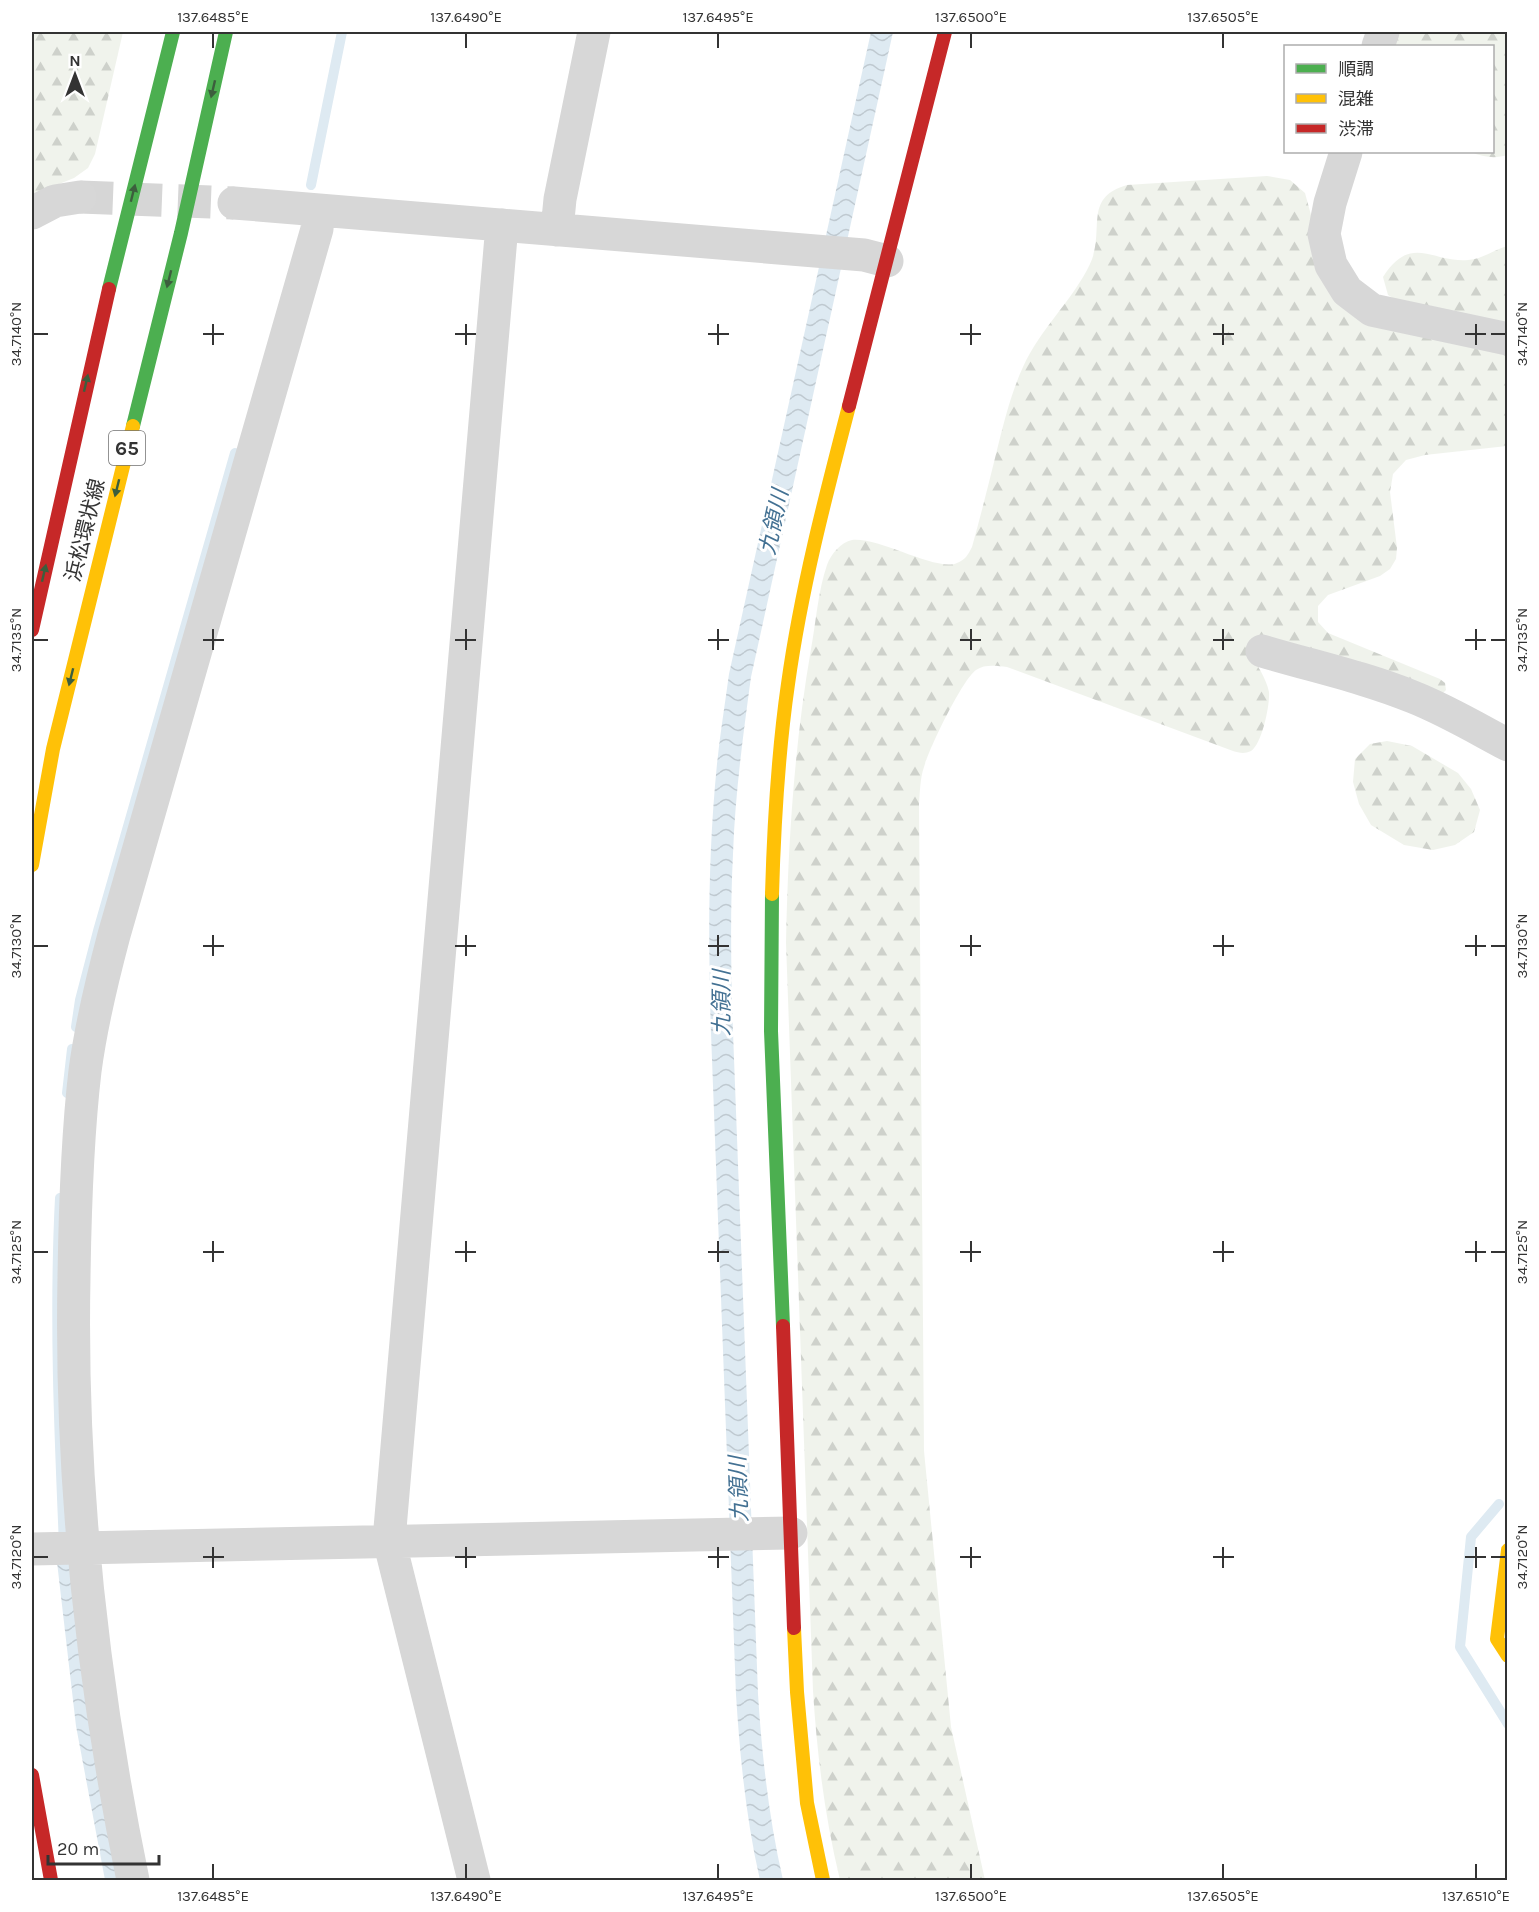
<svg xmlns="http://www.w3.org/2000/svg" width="1539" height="1912" font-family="Karla,'Noto Sans JP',sans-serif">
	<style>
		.forest { fill: url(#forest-firs) }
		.water { fill: url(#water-waves) }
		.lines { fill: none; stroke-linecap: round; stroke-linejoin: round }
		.stream { stroke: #deeaf2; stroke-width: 10 }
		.street-tunnel { stroke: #d6d6d6; stroke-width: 33; stroke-dasharray: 33 16; stroke-linecap: butt }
		.street { stroke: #d7d7d7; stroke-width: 33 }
		.fast { stroke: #4caf50; stroke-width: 14 }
		.slow { stroke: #ffc107; stroke-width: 14 }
		.jam { stroke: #c62828; stroke-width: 14 }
		.oneway { fill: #3c5e3d }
		.ticks { fill: none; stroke: #333; stroke-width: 2 }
		.labels { text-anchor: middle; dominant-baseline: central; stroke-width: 6; stroke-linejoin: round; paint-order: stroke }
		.shield { fill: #fff; stroke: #707070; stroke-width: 1.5 }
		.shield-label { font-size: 20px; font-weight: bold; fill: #333 }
		.street-label { font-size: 21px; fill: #333; stroke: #fff }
		.water-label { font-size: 22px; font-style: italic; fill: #437193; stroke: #fff }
		.neatline { fill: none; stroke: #333; stroke-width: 2 }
		.ticks-label { font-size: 15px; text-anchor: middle; fill: #333 }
	</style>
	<defs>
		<pattern id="forest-firs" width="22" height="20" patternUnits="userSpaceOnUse" patternTransform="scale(1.5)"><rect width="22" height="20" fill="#f0f3ec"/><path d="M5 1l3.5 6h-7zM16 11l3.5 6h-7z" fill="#ced1cb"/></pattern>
		<pattern id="water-waves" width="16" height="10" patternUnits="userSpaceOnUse" patternTransform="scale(1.5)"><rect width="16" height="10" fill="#deeaf2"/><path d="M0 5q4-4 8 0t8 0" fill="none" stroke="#bfc9d0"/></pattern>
	</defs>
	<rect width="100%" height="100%" fill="#fff"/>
	<path class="forest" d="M32 32H123L95 154 88 168 74 178 32 195Z
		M1395 32H1507V155C1495 159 1483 157 1471 152H1492V46H1390Z
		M1267 176 1290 180 1305 193 1311 215 1319 270 1507 352V446L1425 455 1406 460 1393 474 1390 492 1397 548 1396 559 1390 569 1380 576 1328 595 1318 606V622L1328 633 1440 679 1445 683 1446 690 1442 694 1250 653C1257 665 1266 678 1269 692 1270 705 1262 744 1251 751 1245 754 1239 753 1233 751L1007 667C997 666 985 664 976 670 962 680 929 749 924 767 920 778 920 792 919 804L924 1451 951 1727 985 1880H840C825 1818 817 1755 813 1691L786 943C788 845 794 747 811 649 816 622 818 591 827 565 831 554 841 542 852 540 880 537 936 572 957 563 965 560 968 555 972 547 981 515 989 482 997 450 1004 422 1011 393 1023 367 1040 329 1073 300 1090 264 1106 230 1082 198 1127 185Z
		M1507 246V328L1406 307 1388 295 1383 277C1411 233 1432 263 1468 260 1483 259 1493 250 1507 246Z
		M1387 741 1412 746 1458 773 1471 789 1480 810 1474 832 1455 845 1433 850 1404 845 1371 825 1359 804 1353 782 1355 759 1370 744Z"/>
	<path class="water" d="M871 32H893L751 677C743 736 735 795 733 854 730 913 731 973 733 1032L758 1694C762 1757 769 1819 783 1880H760C746 1819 740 1757 736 1695L711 1033C708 943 708 853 717 764 720 734 725 704 729 674Z
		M73 1561 121 1880H105L76 1726 57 1562Z"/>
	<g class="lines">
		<path class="stream" d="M311 185 342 32
			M76 1027 80 1000 98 931 235 453
			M67 1093 72 1049
			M60 1198C54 1314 59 1430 64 1545
			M1499 1504 1471 1537 1460 1647 1508 1724"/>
		<path class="street-tunnel" d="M80 197 234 203"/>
		<path class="street" d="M1378 46 1383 32
			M1346 152 1330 203 1324 234 1331 265 1347 291 1372 310 1508 339
			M234 203 864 255 887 261
			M32 213 55 201 80 197
			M557 230 560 199 594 32
			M1262 651C1312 666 1364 677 1413 697 1446 710 1476 728 1508 745
			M32 1549 791 1533
			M133 1880C92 1682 70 1480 74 1277 75 1208 77 1139 85 1071 91 1025 102 980 114 935L317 229 318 210
			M474 1880 389 1540 502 225"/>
		<path class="fast" d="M109 289 173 32
			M133 426 181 233 226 32
			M772 894 771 1031 783 1326"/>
		<path class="slow" d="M32 865 53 749 133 426
			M772 894C774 824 778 753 788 684 801 590 825 498 849 406
			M1508 1550 1497 1639 1508 1656
			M794 1628 797 1692 807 1803 823 1880"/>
		<path class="jam" d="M849 406 945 32
			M32 630 109 289
			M783 1326 794 1628
			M32 1775 51 1880"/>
	</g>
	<defs><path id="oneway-solid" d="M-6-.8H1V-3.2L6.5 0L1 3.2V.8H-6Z" transform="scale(1.5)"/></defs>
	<g class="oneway">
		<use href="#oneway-solid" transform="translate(213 89) rotate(103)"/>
		<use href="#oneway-solid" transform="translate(133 193) rotate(-76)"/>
		<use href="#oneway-solid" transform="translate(169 279) rotate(104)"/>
		<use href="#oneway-solid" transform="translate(86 383) rotate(-77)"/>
		<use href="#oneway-solid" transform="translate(117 488) rotate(104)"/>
		<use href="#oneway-solid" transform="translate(44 573) rotate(-77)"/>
		<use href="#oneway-solid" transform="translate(71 677) rotate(104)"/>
	</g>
	<path class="ticks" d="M213 33V48M466 33V48M718 33V48M971 33V48M1223 33V48M213 324V345M466 324V345M718 324V345M971 324V345M1223 324V345M1476 324V345M33 334H48M203 334H224M455 334H476M708 334H729M960 334H981M1213 334H1234M1465 334H1486M1491 334H1506M213 629V650M466 629V650M718 629V650M971 629V650M1223 629V650M1476 629V650M33 640H48M203 640H224M455 640H476M708 640H729M960 640H981M1213 640H1234M1465 640H1486M1491 640H1506M213 935V956M466 935V956M718 935V956M971 935V956M1223 935V956M1476 935V956M33 946H48M203 946H224M455 946H476M708 946H729M960 946H981M1213 946H1234M1465 946H1486M1491 946H1506M213 1241V1262M466 1241V1262M718 1241V1262M971 1241V1262M1223 1241V1262M1476 1241V1262M33 1252H48M203 1252H224M455 1252H476M708 1252H729M960 1252H981M1213 1252H1234M1465 1252H1486M1491 1252H1506M213 1547V1568M466 1547V1568M718 1547V1568M971 1547V1568M1223 1547V1568M1476 1547V1568M33 1557H48M203 1557H224M455 1557H476M708 1557H729M960 1557H981M1213 1557H1234M1465 1557H1486M1491 1557H1506M213 1864V1879M466 1864V1879M718 1864V1879M971 1864V1879M1223 1864V1879M1476 1864V1879"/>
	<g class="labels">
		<rect class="shield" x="109" y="431" width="36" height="34" rx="4.5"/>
		<g class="shield-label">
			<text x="127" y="448">65</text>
		</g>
		<g class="street-label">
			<text transform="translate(85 530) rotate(-76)">浜松環状線</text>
		</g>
		<g class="water-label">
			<text transform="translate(774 522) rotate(-78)">九領川</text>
			<text transform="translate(722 1003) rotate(-90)">九領川</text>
			<text transform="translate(739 1489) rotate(-92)">九領川</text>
		</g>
	</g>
	<rect width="1539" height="1912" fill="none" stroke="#ffffff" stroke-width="66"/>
	<rect x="1284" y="45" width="210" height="108" fill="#ffffff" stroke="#adadad" stroke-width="1.5"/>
	<rect x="1296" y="64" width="30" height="9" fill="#4caf50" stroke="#adadad" stroke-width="1.5"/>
	<text x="1338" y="75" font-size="18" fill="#333333">順調</text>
	<rect x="1296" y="94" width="30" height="9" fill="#ffc107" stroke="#adadad" stroke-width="1.5"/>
	<text x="1338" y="105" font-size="18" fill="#333333">混雑</text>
	<rect x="1296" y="124" width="30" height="9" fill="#c62828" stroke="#adadad" stroke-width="1.5"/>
	<text x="1338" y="135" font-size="18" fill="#333333">渋滞</text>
	<g transform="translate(75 75)" stroke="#ffffff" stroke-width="4.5" paint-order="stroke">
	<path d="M0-4.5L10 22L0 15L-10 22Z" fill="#333333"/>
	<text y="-9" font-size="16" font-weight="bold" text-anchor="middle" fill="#333333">N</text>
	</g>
	<path d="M48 1855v9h111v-9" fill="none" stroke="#333333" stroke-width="3"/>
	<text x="57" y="1855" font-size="18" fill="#333333" stroke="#ffffff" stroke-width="4.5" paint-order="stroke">20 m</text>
	<rect x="33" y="33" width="1473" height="1846" class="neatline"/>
	<g class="ticks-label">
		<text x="213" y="22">137.6485°E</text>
		<text x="466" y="22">137.6490°E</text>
		<text x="718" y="22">137.6495°E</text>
		<text x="971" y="22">137.6500°E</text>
		<text x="1223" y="22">137.6505°E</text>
		<text transform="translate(16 334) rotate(-90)" y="5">34.7140°N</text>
		<text transform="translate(1522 334) rotate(-90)" y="5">34.7140°N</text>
		<text transform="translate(16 640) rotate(-90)" y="5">34.7135°N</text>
		<text transform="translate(1522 640) rotate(-90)" y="5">34.7135°N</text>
		<text transform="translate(16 946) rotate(-90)" y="5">34.7130°N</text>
		<text transform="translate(1522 946) rotate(-90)" y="5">34.7130°N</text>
		<text transform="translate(16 1252) rotate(-90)" y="5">34.7125°N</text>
		<text transform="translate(1522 1252) rotate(-90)" y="5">34.7125°N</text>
		<text transform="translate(16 1557) rotate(-90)" y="5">34.7120°N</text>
		<text transform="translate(1522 1557) rotate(-90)" y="5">34.7120°N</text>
		<text x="213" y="1901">137.6485°E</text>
		<text x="466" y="1901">137.6490°E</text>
		<text x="718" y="1901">137.6495°E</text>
		<text x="971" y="1901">137.6500°E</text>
		<text x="1223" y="1901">137.6505°E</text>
		<text x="1476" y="1901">137.6510°E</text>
	</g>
</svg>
